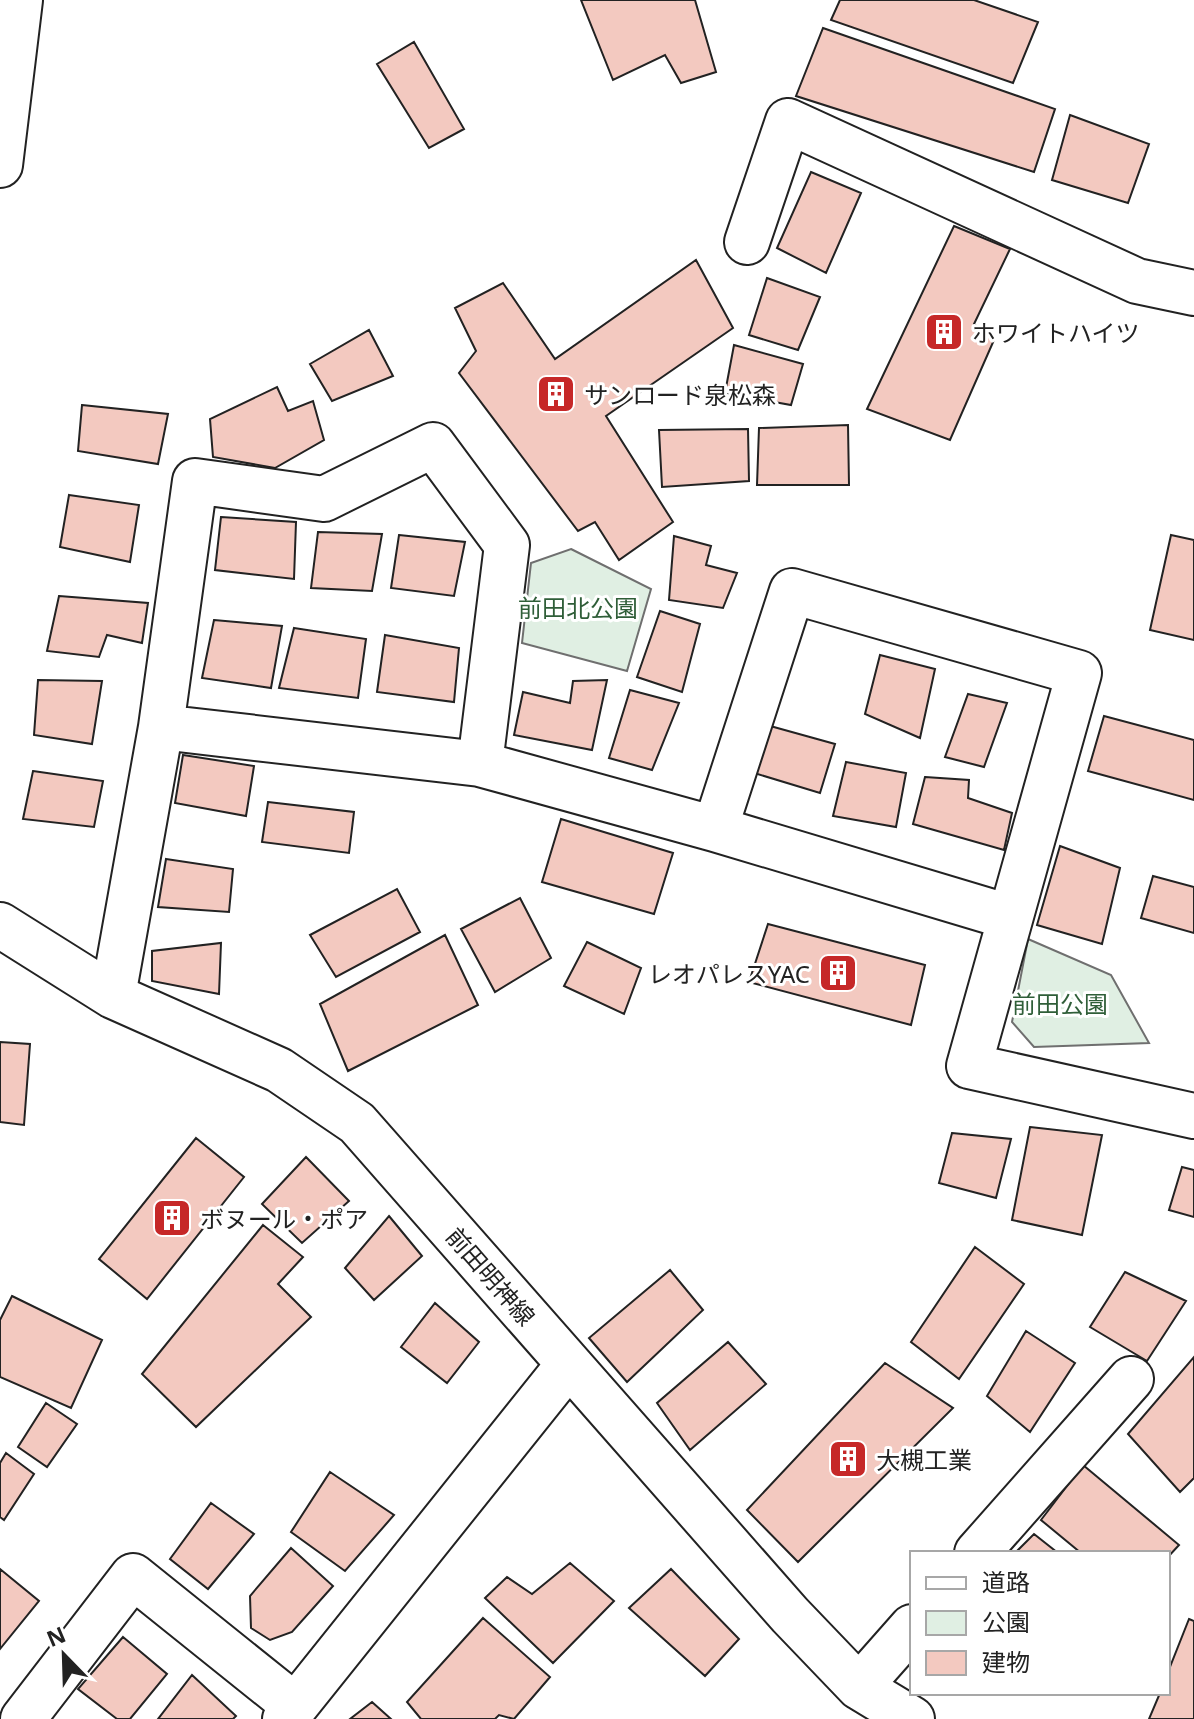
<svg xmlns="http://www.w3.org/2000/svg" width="1194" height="1719" font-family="'Noto Sans','Noto Sans JP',sans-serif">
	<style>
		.green { fill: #e0efe3; stroke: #6f6f6f; stroke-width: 2 }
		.building { fill: #f3c9c0; stroke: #222; stroke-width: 2 }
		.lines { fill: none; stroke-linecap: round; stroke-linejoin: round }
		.minor-casing { stroke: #222; stroke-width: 48 }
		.minor { stroke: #fff; stroke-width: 44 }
		.labels { text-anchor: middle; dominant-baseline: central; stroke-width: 6; stroke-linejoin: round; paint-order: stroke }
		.poi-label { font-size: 24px; fill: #222; stroke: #fff; text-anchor: start }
		.park-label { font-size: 24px; fill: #2f5e38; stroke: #fff }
		.street-label { font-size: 24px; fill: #222; stroke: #fff }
	</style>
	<rect width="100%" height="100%" fill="#fff"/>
	<path class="green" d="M571 549 651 589 627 671 522 643 531 563Z
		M1028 939 1111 975 1149 1043 1034 1047 1012 1022Z"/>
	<path class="building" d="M581 0H695L716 72 681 83 665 55 613 80Z
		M840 0H974L1038 22 1013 83 831 20Z
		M823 28 1055 109 1034 172 796 96Z
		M414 42 464 129 429 148 377 64Z
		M1070 115 1149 144 1128 203 1052 180Z
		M811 172 861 193 826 273 777 248Z
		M954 226 1010 249 974 324 994 340 950 440 867 409Z
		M696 260 733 328 606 416 673 522 619 560 595 522 578 531 459 373 476 351 455 308 503 283 555 359Z
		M767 278 820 297 798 350 749 335Z
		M369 330 393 376 332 401 310 364Z
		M734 345 803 364 791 405 725 393Z
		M277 387 288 411 313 401 324 440 275 468 213 457 210 419Z
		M82 405 168 414 158 464 78 451Z
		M848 425 849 485H757L759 428Z
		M748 429 749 481 662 487 659 430Z
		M69 495 139 505 130 562 60 547Z
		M221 517 296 522 294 579 215 570Z
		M318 532 382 534 372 591 311 588Z
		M399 535 465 542 454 596 391 588Z
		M1171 535 1194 540V640L1150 630Z
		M674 536 711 546 706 565 737 573 723 608 669 600Z
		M59 596 148 603 142 643 107 635 99 657 47 651Z
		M660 611 700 624 682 692 637 677Z
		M214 620 282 626 271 688 202 678Z
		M294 628 366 639 358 698 279 688Z
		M385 635 459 648 454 702 377 692Z
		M880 655 935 669 920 738 865 714Z
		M38 680 102 681 92 744 34 735Z
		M607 680 592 750 514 735 523 692 570 703 573 681Z
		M630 690 679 703 652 770 609 758Z
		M968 694 1007 703 984 767 945 757Z
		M1104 716 1194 740V800L1088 771Z
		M763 724 835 744 820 793 751 772Z
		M183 755 254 766 246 816 175 803Z
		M846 762 906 773 896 827 833 816Z
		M33 771 103 781 94 827 23 819Z
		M925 777 969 780 968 798 1012 813 1004 850 913 824Z
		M268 802 354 812 349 853 262 842Z
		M561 819 673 853 654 914 542 882Z
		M1060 846 1120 868 1102 944 1037 925Z
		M166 859 233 869 229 912 158 907Z
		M1153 876 1194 887V933L1141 918Z
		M397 889 420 932 336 977 310 935Z
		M520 898 551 958 495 992 461 929Z
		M768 924 925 965 911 1025 749 982Z
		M445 935 478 1005 348 1071 320 1004Z
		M587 942 641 968 624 1014 564 986Z
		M221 943 219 994 152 981V951Z
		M0 1042 30 1044 24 1125 0 1122Z
		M1030 1127 1102 1135 1082 1235 1012 1220Z
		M952 1133 1011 1139 996 1198 939 1183Z
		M196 1138 244 1177 147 1299 99 1259Z
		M306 1157 349 1201 302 1243 262 1204Z
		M1182 1167 1194 1170V1217L1169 1210Z
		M389 1216 422 1256 374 1300 345 1268Z
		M263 1225 303 1257 278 1284 311 1317 196 1427 142 1374Z
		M975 1247 1024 1284 959 1379 911 1342Z
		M670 1270 703 1310 627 1382 589 1338Z
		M1125 1272 1186 1301 1147 1361 1090 1327Z
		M12 1296 102 1340 71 1408 0 1377V1320Z
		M435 1303 479 1342 447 1383 401 1347Z
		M1026 1331 1075 1363 1030 1432 987 1396Z
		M728 1342 766 1384 690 1450 657 1403Z
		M1194 1357V1478L1180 1492 1128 1434Z
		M885 1363 953 1408 798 1562 747 1510Z
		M46 1403 77 1424 47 1467 18 1447Z
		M6 1453 34 1474 4 1520 0 1517V1463Z
		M1083 1465 1179 1545 1168 1557V1553H1081L1041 1520Z
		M330 1472 394 1515 345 1571 291 1532Z
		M211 1503 254 1534 208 1589 170 1559Z
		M1034 1534 1058 1553H1015Z
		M291 1548 333 1586 292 1632 270 1640 251 1628 250 1596Z
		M570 1563 614 1601 553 1663 485 1598 507 1577 532 1594Z
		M0 1569 39 1601 0 1649Z
		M671 1569 739 1639 705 1676 629 1608Z
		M483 1618 550 1677 514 1719 499 1715 495 1719H421L407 1702Z
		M1189 1619 1194 1621V1719H1149L1160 1693H1168V1672Z
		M123 1637 167 1674 130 1719H117L78 1689Z
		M192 1675 236 1716 233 1719H158Z
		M372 1702 391 1719H350Z"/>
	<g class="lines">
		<g class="minor-casing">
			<path id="minor" d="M0 165 20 0
				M747 242 788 121 1137 281 1194 293
				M161 727 480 764 715 829 1009 917
				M715 829 792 591 1079 673 969 1066 1194 1116
				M0 925 113 996 279 1070 357 1123 790 1615 859 1687 912 1719
				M113 996 161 727 195 481 324 499 433 445 507 545 480 764
				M977 1553 1131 1379
				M859 1687 912 1627
				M23 1719 133 1576 295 1706
				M285 1719 569 1364"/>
		</g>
		<use href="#minor" class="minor"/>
	</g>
	<defs>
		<g id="building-square" transform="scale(2)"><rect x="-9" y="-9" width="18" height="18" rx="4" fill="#c62828" stroke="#fff"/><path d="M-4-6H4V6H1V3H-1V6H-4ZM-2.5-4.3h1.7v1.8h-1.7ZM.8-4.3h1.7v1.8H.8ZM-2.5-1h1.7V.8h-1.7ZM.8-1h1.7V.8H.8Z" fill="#fff"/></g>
	</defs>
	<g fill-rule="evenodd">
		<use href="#building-square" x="944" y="332"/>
		<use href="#building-square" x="556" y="394"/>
		<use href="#building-square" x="838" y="973"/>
		<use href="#building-square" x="172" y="1218"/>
		<use href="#building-square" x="848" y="1459"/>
	</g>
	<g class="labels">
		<g class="poi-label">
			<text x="972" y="332">ホワイトハイツ</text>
			<text x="584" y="394">サンロード泉松森</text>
			<text x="810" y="973" text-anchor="end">レオパレスYAC</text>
			<text x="200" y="1218">ボヌール・ポア</text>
			<text x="876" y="1459">大槻工業</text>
		</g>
		<g class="park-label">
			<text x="578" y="607">前田北公園</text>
			<text x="1060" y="1003">前田公園</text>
		</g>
		<g class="street-label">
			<text transform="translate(491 1276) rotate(49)">前田明神線</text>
		</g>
	</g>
	<rect x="910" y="1551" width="260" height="144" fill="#ffffff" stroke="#a7a7a7" stroke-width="2"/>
	<rect x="926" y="1577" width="40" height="12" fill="#ffffff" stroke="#a7a7a7" stroke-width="2"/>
	<text x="982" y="1591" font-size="24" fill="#222222">道路</text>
	<rect x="926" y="1611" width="40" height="24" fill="#e0efe3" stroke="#a7a7a7" stroke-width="2"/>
	<text x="982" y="1631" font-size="24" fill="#222222">公園</text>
	<rect x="926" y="1651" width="40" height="24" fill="#f3c9c0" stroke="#a7a7a7" stroke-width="2"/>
	<text x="982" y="1671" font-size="24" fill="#222222">建物</text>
	<g transform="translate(64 1655) rotate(337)" stroke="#ffffff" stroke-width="6" paint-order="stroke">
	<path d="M0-6L14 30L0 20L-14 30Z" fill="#222222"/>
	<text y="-12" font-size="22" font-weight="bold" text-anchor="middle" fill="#222222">N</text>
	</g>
</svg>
